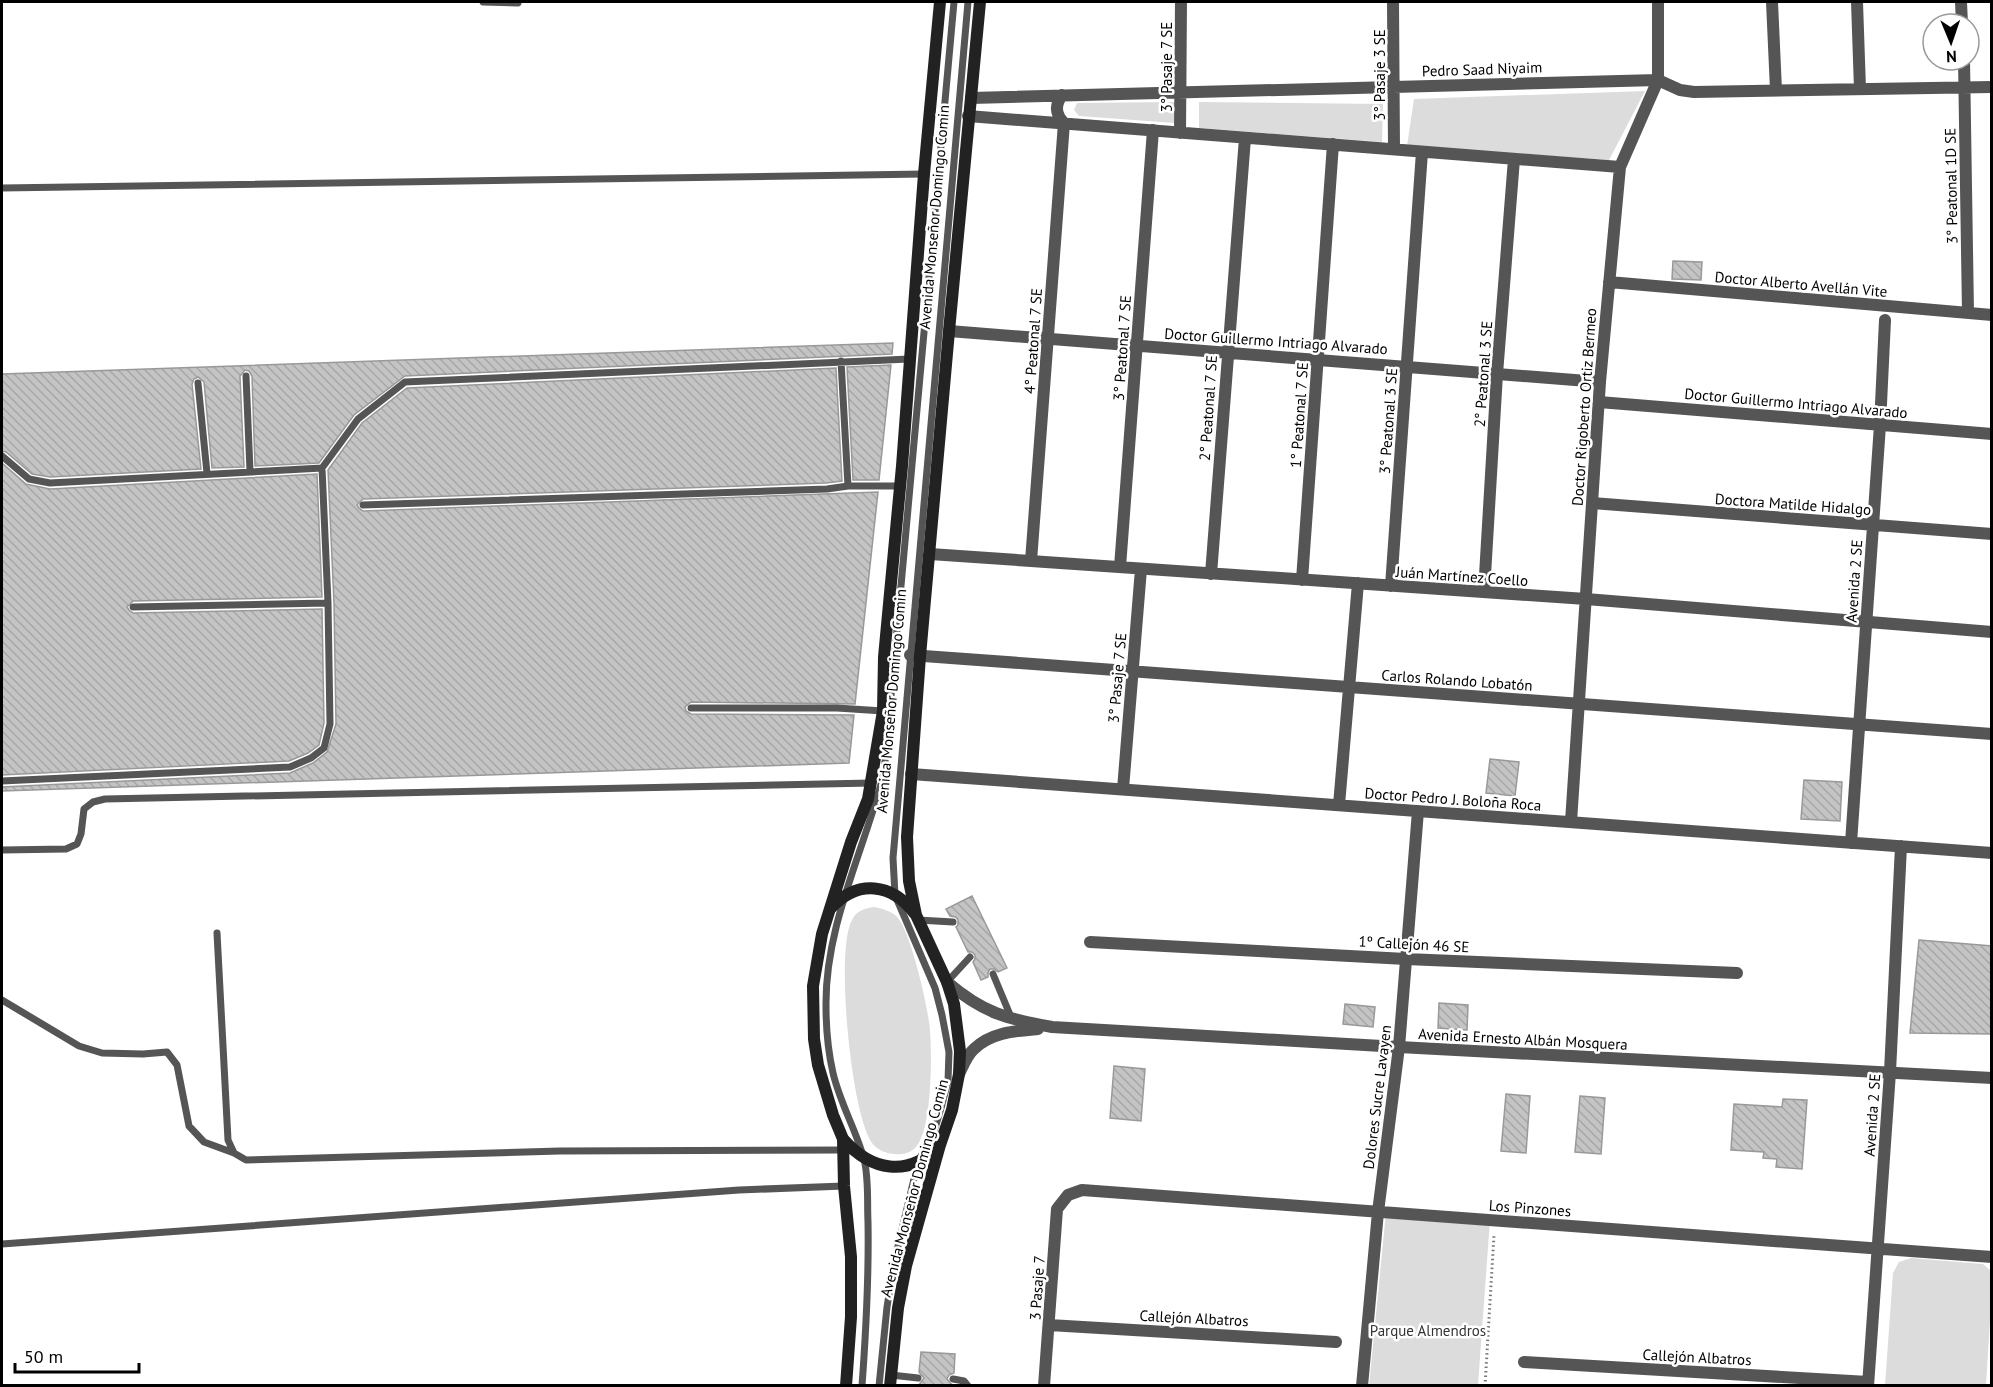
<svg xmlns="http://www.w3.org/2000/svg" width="1993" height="1387" font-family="'PT Sans',sans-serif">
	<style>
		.green { fill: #dcdcdc }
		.building { fill: url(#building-back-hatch); stroke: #999; stroke-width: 1.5 }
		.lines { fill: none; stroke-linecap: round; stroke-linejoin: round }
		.path { stroke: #777; stroke-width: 3; stroke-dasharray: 1.5 3; stroke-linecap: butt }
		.service { stroke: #555; stroke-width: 7 }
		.minor { stroke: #555; stroke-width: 12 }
		.tertiary { stroke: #555; stroke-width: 12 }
		.secondary { stroke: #222; stroke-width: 12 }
		.labels { text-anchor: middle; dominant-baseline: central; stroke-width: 5; stroke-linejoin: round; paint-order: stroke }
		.street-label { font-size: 15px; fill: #000; stroke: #fff }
		.park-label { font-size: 15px; fill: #333; stroke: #fff }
	</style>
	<defs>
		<pattern id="building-back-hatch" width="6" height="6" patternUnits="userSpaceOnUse" patternTransform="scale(1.5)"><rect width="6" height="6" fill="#c4c4c4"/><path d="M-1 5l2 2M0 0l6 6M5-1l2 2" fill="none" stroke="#a7a7a7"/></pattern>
	</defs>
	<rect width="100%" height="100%" fill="#fff"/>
	<path class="green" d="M1645 91 1609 160 1407 146 1414 99Z
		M1177 102 1175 123 1079 116 1074 110 1077 103Z
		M1199 102 1383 104 1382 142 1199 128Z
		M874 907C883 909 892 911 898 918 911 933 929 1010 930 1031 932 1056 932 1129 916 1147 911 1153 902 1155 895 1154 887 1154 877 1150 872 1143 851 1114 835 950 852 920 856 911 865 908 874 907Z
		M1386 1212 1490 1220 1478 1385 1369 1386Z
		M1911 1258 1983 1264 1991 1271V1304L1986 1385H1885L1893 1273 1899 1262Z"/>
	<path class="building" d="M1673 261 1702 262 1701 280 1672 279Z
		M893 343 892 354 405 376 354 415 319 463 255 466 252 376 249 371 245 370 240 376 244 467 212 468 204 382 198 377 194 379 192 384 201 469 50 477 32 474 6 452 2 451V374Z
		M891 365 879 480H853L847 367Z
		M836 368 842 481 826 483 363 499 357 505 359 508 363 511 878 492 855 704 691 702 685 707 686 711 691 714 854 715 849 763 2 791V787L290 773 313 763 327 752 336 724 334 603 328 470 362 423 407 388Z
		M2 463 26 484 50 489 317 474 322 597 133 601 127 607 129 610 133 613 322 609 324 723 319 745 308 753 289 761 2 775Z
		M1490 759 1519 762 1515 796 1486 793Z
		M1804 780 1842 782 1840 821 1801 819Z
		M972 896 1007 968 998 972 994 969H990L988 973V977L981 980 973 962 975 959V955L972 952H968L956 927 958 925V920L956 917 950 916 946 909Z
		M1919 940 1992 946V1034L1910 1033Z
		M1439 1003 1468 1005 1467 1030 1438 1028Z
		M1345 1004 1375 1007 1373 1027 1343 1024Z
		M1114 1066 1145 1069 1141 1121 1110 1118Z
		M1506 1094 1530 1096 1526 1153 1501 1151Z
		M1580 1096 1605 1098 1601 1154 1575 1152Z
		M1783 1099 1807 1100 1802 1169 1776 1167 1777 1159 1763 1158 1764 1152 1731 1150 1734 1104 1782 1107Z
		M921 1352 955 1354 954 1373 949 1375 947 1379 953 1386H918L924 1378 919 1372Z"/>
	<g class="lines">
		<path class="path" d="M1485 1386 1494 1235"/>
		<path class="service" d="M483 2 518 3
			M2 188 924 174
			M841 361 848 486
			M246 376 250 471
			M198 383 207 473
			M2 456 29 479 50 483 322 468 358 419 405 382 909 359
			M363 505 827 489 848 486H900
			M133 607 328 603
			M691 708H837L883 711
			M2 781 290 767 311 758 324 748 330 724 328 603 322 468
			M2 850 66 849 77 844 81 834 84 809 93 802 105 799 872 783
			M918 920 953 922
			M217 933 228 1140 234 1153 246 1160 560 1151 842 1150
			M993 974 1011 1017
			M947 982 970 957
			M2 1000 79 1046 102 1053 143 1054 167 1052 177 1065 189 1126 204 1142 234 1153
			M2 1244 739 1190 844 1186
			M891 1375 918 1378
			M953 1379 964 1381 968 1386
			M862 1386C866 1331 869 1277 868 1222 867 1201 869 1179 864 1159 856 1130 840 1103 833 1073 828 1051 826 1029 826 1006 825 925 864 851 884 773L954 2
			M879 1386 887 1307 894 1263 918 1162 935 1128 941 1108 948 1081 949 1052 942 1015 935 988 895 895 893 858 968 2"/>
		<path class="minor" d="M1393 2 1394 149
			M1772 2 1776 90
			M1857 2 1860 89
			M1961 2 1962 24
			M1964 60 1968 313
			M971 98 1658 80 1680 90 1694 92 1992 87
			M968 116 1620 167
			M1180 133 1181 2
			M1609 282 1992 315
			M949 331 1600 382
			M1599 402 1992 434
			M1592 503 1992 534
			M930 554 1586 599 1992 632
			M1031 561 1064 123C1055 114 1055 105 1062 95
			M1120 567 1153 130
			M1211 574 1245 138
			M1302 580 1333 144
			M1391 586 1422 152
			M1484 592 1497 374 1514 159
			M910 655 1992 734
			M911 774 1992 853
			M1123 789 1141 569
			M1339 805 1358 583
			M1571 822 1600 382 1620 167 1658 80V2
			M1851 843 1880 425 1885 320
			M1090 942 1406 959 1737 973
			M1049 1325 1336 1342
			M1524 1362 1868 1382
			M1044 1386 1057 1209 1068 1195 1082 1190 1992 1257
			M1362 1386 1378 1212 1399 1047 1418 811
			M1868 1386 1890 1072 1901 846"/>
		<path class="tertiary" d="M947 982C983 1013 1007 1019 1052 1027L1399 1047 1992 1078
			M959 1074C963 1066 967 1055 974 1049 991 1032 1016 1031 1038 1029"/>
		<path class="secondary" d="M831 908C858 879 892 883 915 914
			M843 1139C871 1171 908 1178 939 1146
			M846 1386 851 1317V1257L844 1186 843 1139 833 1115 818 1065 814 1039 813 986 822 934 851 842 868 799 883 711 884 657 902 466 924 174 940 2
			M890 1386 898 1308 906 1266 940 1145 952 1110 959 1074 960 1051 954 1004 947 982 916 915 909 881 907 837 920 656 949 331 980 2"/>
	</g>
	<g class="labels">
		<g class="street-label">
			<text transform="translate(1166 67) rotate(-90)">3° Pasaje 7 SE</text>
			<text transform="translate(1482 69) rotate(-2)">Pedro Saad Niyaim</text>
			<text transform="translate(1379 75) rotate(-90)">3° Pasaje 3 SE</text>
			<text transform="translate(1951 186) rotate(-91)">3° Peatonal 1D SE</text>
			<text transform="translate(934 217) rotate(-85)">Avenida Monseñor Domingo Comin</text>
			<text transform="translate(1801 284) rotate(5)">Doctor Alberto Avellán Vite</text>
			<text transform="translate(1033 341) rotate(-86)">4° Peatonal 7 SE</text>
			<text transform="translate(1276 341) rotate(4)">Doctor Guillermo Intriago Alvarado</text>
			<text transform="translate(1122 348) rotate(-86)">3° Peatonal 7 SE</text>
			<text transform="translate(1483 374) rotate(-86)">2° Peatonal 3 SE</text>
			<text transform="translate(1796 403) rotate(5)">Doctor Guillermo Intriago Alvarado</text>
			<text transform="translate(1584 407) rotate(-86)">Doctor Rigoberto Ortiz Bermeo</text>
			<text transform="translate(1208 408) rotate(-86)">2° Peatonal 7 SE</text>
			<text transform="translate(1299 415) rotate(-86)">1° Peatonal 7 SE</text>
			<text transform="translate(1388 421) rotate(-86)">3° Peatonal 3 SE</text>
			<text transform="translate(1793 504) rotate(4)">Doctora Matilde Hidalgo</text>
			<text transform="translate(1462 576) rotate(4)">Juán Martínez Coello</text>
			<text transform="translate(1854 581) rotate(-86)">Avenida 2 SE</text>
			<text transform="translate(1117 678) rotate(-85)">3° Pasaje 7 SE</text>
			<text transform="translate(1457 680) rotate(4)">Carlos Rolando Lobatón</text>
			<text transform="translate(891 701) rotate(-85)">Avenida Monseñor Domingo Comin</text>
			<text transform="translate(1453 799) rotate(4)">Doctor Pedro J. Boloña Roca</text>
			<text transform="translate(1414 944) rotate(3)">1º Callejón 46 SE</text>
			<text transform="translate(1523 1039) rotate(3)">Avenida Ernesto Albán Mosquera</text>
			<text transform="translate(1377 1097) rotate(-83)">Dolores Sucre Lavayen</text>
			<text transform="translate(1872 1115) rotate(-86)">Avenida 2 SE</text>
			<text transform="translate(914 1188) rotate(-75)">Avenida Monseñor Domingo Comin</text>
			<text transform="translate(1530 1208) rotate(4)">Los Pinzones</text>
			<text transform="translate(1037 1288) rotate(-86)">3 Pasaje 7</text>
			<text transform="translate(1194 1318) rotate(3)">Callejón Albatros</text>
			<text transform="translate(1697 1357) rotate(3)">Callejón Albatros</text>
		</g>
		<g class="park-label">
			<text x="1428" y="1330">Parque Almendros</text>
		</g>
	</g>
	<rect width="1993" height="1387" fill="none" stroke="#000000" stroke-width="6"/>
	<g transform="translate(1951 42) rotate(178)"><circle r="28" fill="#ffffff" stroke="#999999" stroke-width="1.5"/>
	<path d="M0-4.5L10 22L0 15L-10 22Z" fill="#000000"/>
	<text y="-9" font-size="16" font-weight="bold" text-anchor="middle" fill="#000000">N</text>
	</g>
	<path d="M15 1363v9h124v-9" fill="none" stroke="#000000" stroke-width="3"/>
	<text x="24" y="1363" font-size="18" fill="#000000" stroke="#ffffff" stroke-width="4.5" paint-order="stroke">50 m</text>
</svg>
